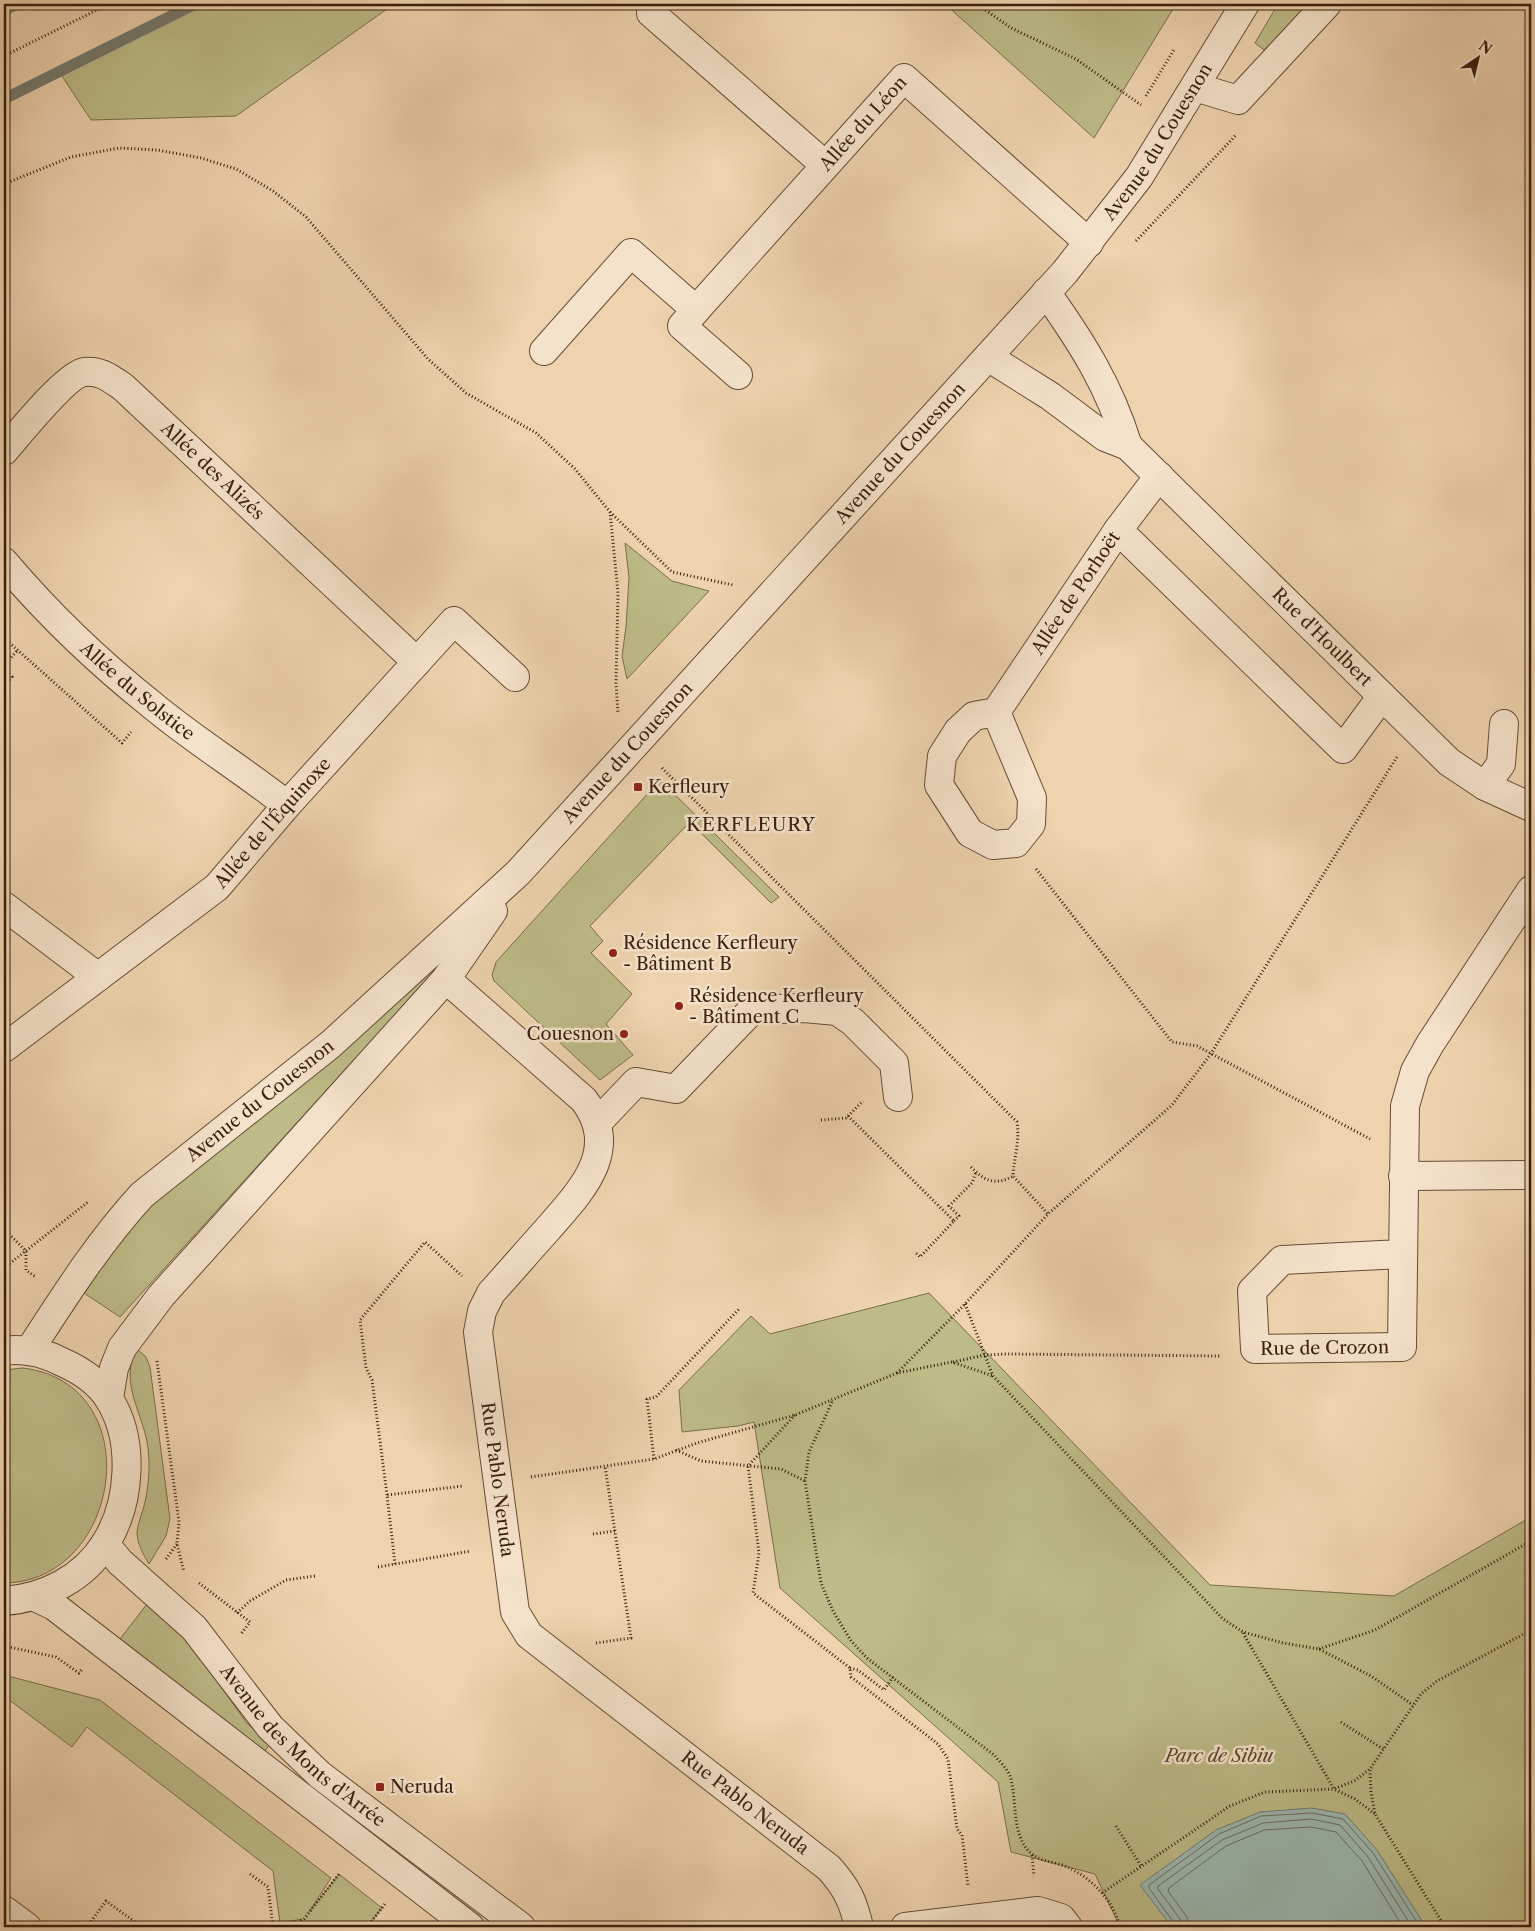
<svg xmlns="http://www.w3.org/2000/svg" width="1535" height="1931" font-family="'Libre Caslon Text',serif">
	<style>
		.green { fill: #bdbb87; stroke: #7a6d4b }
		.water { fill: #9bb7b1; stroke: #737a70 }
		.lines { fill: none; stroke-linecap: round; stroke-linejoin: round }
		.shore { stroke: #6a6b60; stroke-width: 1 }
		.stream { stroke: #737a70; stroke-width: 11 }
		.minor-casing { stroke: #664c37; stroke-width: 30 }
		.path { stroke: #381f0f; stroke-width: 3; stroke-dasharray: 1 2.5; stroke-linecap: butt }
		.minor { stroke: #f4e2ca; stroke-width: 28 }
		.poi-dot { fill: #8f2418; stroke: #f4e2ca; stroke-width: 2 }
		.labels { text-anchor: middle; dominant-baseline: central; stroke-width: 5; stroke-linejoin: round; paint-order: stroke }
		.street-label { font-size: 18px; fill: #381f0f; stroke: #f4e2ca }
		.poi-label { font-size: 18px; fill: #381f0f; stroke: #f4e2ca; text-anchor: start }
		.park-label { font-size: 18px; font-style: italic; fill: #59462d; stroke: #f4e2ca }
		.neighbourhood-label { font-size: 19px; letter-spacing: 1px; fill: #381f0f; stroke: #f4e2ca }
	</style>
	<rect width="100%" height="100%" fill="#eed3ae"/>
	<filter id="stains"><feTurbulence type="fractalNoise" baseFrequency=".004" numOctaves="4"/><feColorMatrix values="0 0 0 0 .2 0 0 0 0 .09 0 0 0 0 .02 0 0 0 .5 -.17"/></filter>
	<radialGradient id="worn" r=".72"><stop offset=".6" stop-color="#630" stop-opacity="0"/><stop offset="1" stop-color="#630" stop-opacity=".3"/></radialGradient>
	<path class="green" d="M204 4H394L236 116 91 120 60 73Z
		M945 4H1176L1094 138Z
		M1278 4H1309L1264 50 1255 43Z
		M625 543 672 581 709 591 627 679 622 656 626 627 629 577Z
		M660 780 779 897 771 903 690 822 590 926 603 941 591 953 632 994 606 1024 633 1055 600 1080 494 981 492 975 496 962Z
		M435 958 443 962 120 1317 81 1291 138 1212 185 1173 276 1106Z
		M929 1293 1210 1585 1394 1596 1531 1517V1927H1120L1095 1874 1011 1852 998 1782 780 1588 754 1422 738 1426 682 1432 679 1390 751 1316 770 1334Z
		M137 1349 146 1357 150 1367 170 1519 166 1536 149 1564C143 1554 137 1543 137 1532 138 1522 143 1512 145 1502 149 1484 150 1466 148 1448 144 1414 118 1383 137 1349Z
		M23 1368C151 1384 122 1582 4 1583V1370Z
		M147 1604 192 1646 246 1722 269 1745 265 1751 120 1639Z
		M4 1675 100 1700 331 1878 309 1912 339 1874 382 1908 367 1927H296L295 1925 302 1919 280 1923 273 1871 87 1727 72 1747 4 1696Z"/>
	<path class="water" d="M4 4H29L4 16Z
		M1312 1808 1345 1814 1377 1850 1426 1927H1172L1140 1885 1216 1830 1260 1812Z"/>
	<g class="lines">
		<path class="shore" d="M1175 1927 1174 1923 1149 1888V1885L1219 1834 1261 1816 1312 1813 1343 1819 1373 1853 1420 1927
			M1182 1927 1180 1919 1158 1889V1886L1222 1840 1263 1823 1311 1819 1340 1825 1368 1857 1412 1927
			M1189 1927 1187 1917 1168 1891 1169 1888 1226 1846 1264 1830 1311 1827 1336 1832 1362 1861 1403 1927"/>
		<path class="stream" d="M4 99 195 4"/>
		<g class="minor-casing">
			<g id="minor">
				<path d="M651 13 825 165"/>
				<path d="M1195 87 1238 100 1327 4"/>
				<path d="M1046 292C1082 343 1109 385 1128 446"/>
				<path d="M696 310 682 326 738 375"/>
				<path id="s1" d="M544 351 631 253 696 310 904 78 1089 243"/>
				<path id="s2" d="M988 357 1050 396 1105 437 1128 446 1449 762 1485 786 1531 807"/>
				<path id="s3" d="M4 451C18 435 66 375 84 372 100 370 110 378 123 387L417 662"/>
				<path d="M1118 530 1343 749 1382 696"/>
				<path id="s4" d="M4 562C48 614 98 662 152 705 195 741 243 770 287 805"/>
				<path id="s5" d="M996 712 1032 798 1031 824 1016 843 993 845 970 833 939 785 942 756 958 731 974 716 996 712 1118 530 1159 476"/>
				<path d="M1485 786 1501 764 1504 724"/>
				<path d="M4 906 98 977"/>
				<path id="s6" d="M446 979 584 1100C622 1151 580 1192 547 1230 528 1251 510 1272 491 1293L482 1311 478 1332 515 1612 529 1635 829 1868C847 1888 853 1901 859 1927"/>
				<path id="s7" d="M4 1048 217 887 287 805 454 621 515 677"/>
				<path d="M597 1123 636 1082 676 1089 752 1010 804 1008 837 1011 853 1022 894 1063 898 1097"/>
				<path d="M1403 1176 1531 1175"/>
				<path id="s8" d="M1401 1254 1282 1260 1252 1291 1255 1349 1402 1347 1405 1106 1415 1071 1430 1044 1531 890"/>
				<path d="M4 1351C24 1348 44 1353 62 1362 80 1370 98 1381 109 1399 135 1440 131 1503 105 1544 83 1579 44 1598 4 1601"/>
				<path id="s9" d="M29 1351C64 1297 98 1243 142 1195L331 1044 518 873 1065 272 1139 177 1245 4"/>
				<path d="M109 1398 114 1368 122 1348 161 1296 446 979 493 911"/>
				<path id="s10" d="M105 1544 120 1562 194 1628 270 1727 320 1775 521 1927"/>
				<path d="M35 1597 54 1606 470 1927"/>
				<path d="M4 1910 27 1927"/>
				<path d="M905 1927 1038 1911 1061 1918 1068 1927"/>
			</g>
		</g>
		<path class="path" d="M977 4 1011 28 1076 59 1141 105
			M4 56 109 4
			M1146 96 1175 48
			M4 184 71 157 119 148 157 150 201 158 236 169 273 191 306 217 428 359 466 393 536 433 575 469 610 512 618 593 616 683 618 713
			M1136 241 1236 135
			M610 512 672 572 733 585
			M4 638 122 743 131 732
			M4 665 17 651
			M4 669 12 677 4 686
			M662 768 1017 1122C1020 1143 1014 1156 1013 1176L1048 1214
			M1036 869 1172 1042 1197 1046 1370 1139
			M848 1116 954 1221 920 1257 916 1253
			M821 1120 846 1118 863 1101
			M971 1167C984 1181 996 1186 1013 1176
			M954 1221 959 1216 949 1206 972 1183 976 1172
			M4 1229 26 1251V1270L36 1277
			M4 1268 88 1202
			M965 1304 993 1376 1223 1619 1243 1632 1283 1643 1319 1649 1371 1676 1413 1705
			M157 1361 179 1522 177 1544 184 1572
			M953 1362 985 1355 1007 1354 1221 1356
			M897 1373 965 1304 1048 1214 1172 1105 1210 1055 1397 757
			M832 1402 809 1452 805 1481 821 1583 833 1611 851 1641 867 1658 994 1755C999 1761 1007 1768 1010 1776 1018 1801 1010 1837 1033 1855 1042 1861 1052 1862 1062 1865 1089 1875 1113 1899 1120 1927
			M795 1415 748 1466 759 1553 753 1593 850 1668 851 1677 938 1744 948 1759 957 1829 962 1835 968 1886
			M676 1450 701 1461 781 1469 805 1481
			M654 1459 647 1399 656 1397 739 1309
			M531 1477 654 1459 697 1443 795 1415 897 1373 952 1362 993 1376
			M387 1495 372 1380 366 1368 360 1320 425 1242 462 1276
			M593 1534 615 1531
			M166 1559 177 1544
			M395 1564 387 1495 463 1486
			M378 1567 471 1551
			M199 1583 250 1622 241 1634
			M237 1613 250 1601 286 1580 315 1576
			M1243 1633 1334 1789 1355 1799 1375 1814
			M596 1643 631 1638 605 1466
			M4 1646 56 1657 79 1673 82 1669
			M1319 1649 1375 1630 1531 1541
			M850 1668 858 1670 884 1690 893 1677
			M1341 1722 1383 1749
			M1370 1770 1371 1792 1375 1814 1445 1927
			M1116 1826 1141 1866
			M1032 1855 1034 1876
			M250 1874 268 1887 273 1927
			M1102 1893 1230 1806 1265 1792 1334 1789 1354 1781 1370 1769 1421 1694 1437 1681 1531 1630
			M295 1925 304 1919 339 1874
			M87 1927 106 1901 142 1927
			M250 1927 287 1923 295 1925 296 1927
			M367 1927 385 1904"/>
		<use href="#minor" class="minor"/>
	</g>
	<g class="poi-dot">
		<rect x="633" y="782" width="10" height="10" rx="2.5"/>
		<circle cx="613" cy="953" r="5"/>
		<circle cx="679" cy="1006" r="5"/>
		<circle cx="624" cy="1034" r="5"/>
		<rect x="375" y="1782" width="10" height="10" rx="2.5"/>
	</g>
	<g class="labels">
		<g class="street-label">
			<text stroke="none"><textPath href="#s1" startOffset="468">Allée du Léon</textPath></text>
			<text stroke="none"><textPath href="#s9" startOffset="1661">Avenue du Couesnon</textPath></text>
			<text stroke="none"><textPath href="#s9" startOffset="1256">Avenue du Couesnon</textPath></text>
			<text stroke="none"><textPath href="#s3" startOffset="279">Allée des Alizés</textPath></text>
			<text stroke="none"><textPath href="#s5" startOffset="496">Allée de Porhoët</textPath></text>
			<text stroke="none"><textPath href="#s2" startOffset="439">Rue d'Houlbert</textPath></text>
			<text stroke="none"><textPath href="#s4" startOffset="186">Allée du Solstice</textPath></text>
			<text stroke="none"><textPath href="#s9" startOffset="851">Avenue du Couesnon</textPath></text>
			<text stroke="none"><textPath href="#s7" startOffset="352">Allée de l'Équinoxe</textPath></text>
			<text stroke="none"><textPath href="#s9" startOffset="344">Avenue du Couesnon</textPath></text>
			<text stroke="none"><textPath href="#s8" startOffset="290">Rue de Crozon</textPath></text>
			<text stroke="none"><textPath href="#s6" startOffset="608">Rue Pablo Neruda</textPath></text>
			<text stroke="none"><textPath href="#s10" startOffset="284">Avenue des Monts d'Arrée</textPath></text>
			<text stroke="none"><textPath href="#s6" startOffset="1042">Rue Pablo Neruda</textPath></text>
		</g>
		<g class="poi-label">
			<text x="648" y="787">Kerfleury</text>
			<text x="623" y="943">Résidence Kerfleury<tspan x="623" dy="21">- Bâtiment B</tspan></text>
			<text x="689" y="996">Résidence Kerfleury<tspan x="689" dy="21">- Bâtiment C</tspan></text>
			<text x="614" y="1034" text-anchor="end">Couesnon</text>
			<text x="390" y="1787">Neruda</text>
		</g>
		<g class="park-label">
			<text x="1219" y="1756">Parc de Sibiu</text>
		</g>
		<g class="neighbourhood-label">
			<text x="751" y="824">KERFLEURY</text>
		</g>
	</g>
	<rect width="1535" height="1931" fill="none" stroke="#eed3ae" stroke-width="20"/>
	<rect x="5" y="5" width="1525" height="1921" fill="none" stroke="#381f0f" stroke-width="2.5"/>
	<rect x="10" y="10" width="1515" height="1911" fill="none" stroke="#381f0f"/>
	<g transform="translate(1478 58) rotate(35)" stroke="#f4e2ca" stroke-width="4" paint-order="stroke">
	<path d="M0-4L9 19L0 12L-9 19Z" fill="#381f0f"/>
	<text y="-8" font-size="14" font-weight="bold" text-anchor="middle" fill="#381f0f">N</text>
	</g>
	<rect width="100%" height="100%" filter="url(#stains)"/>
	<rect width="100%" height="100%" fill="url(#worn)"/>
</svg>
